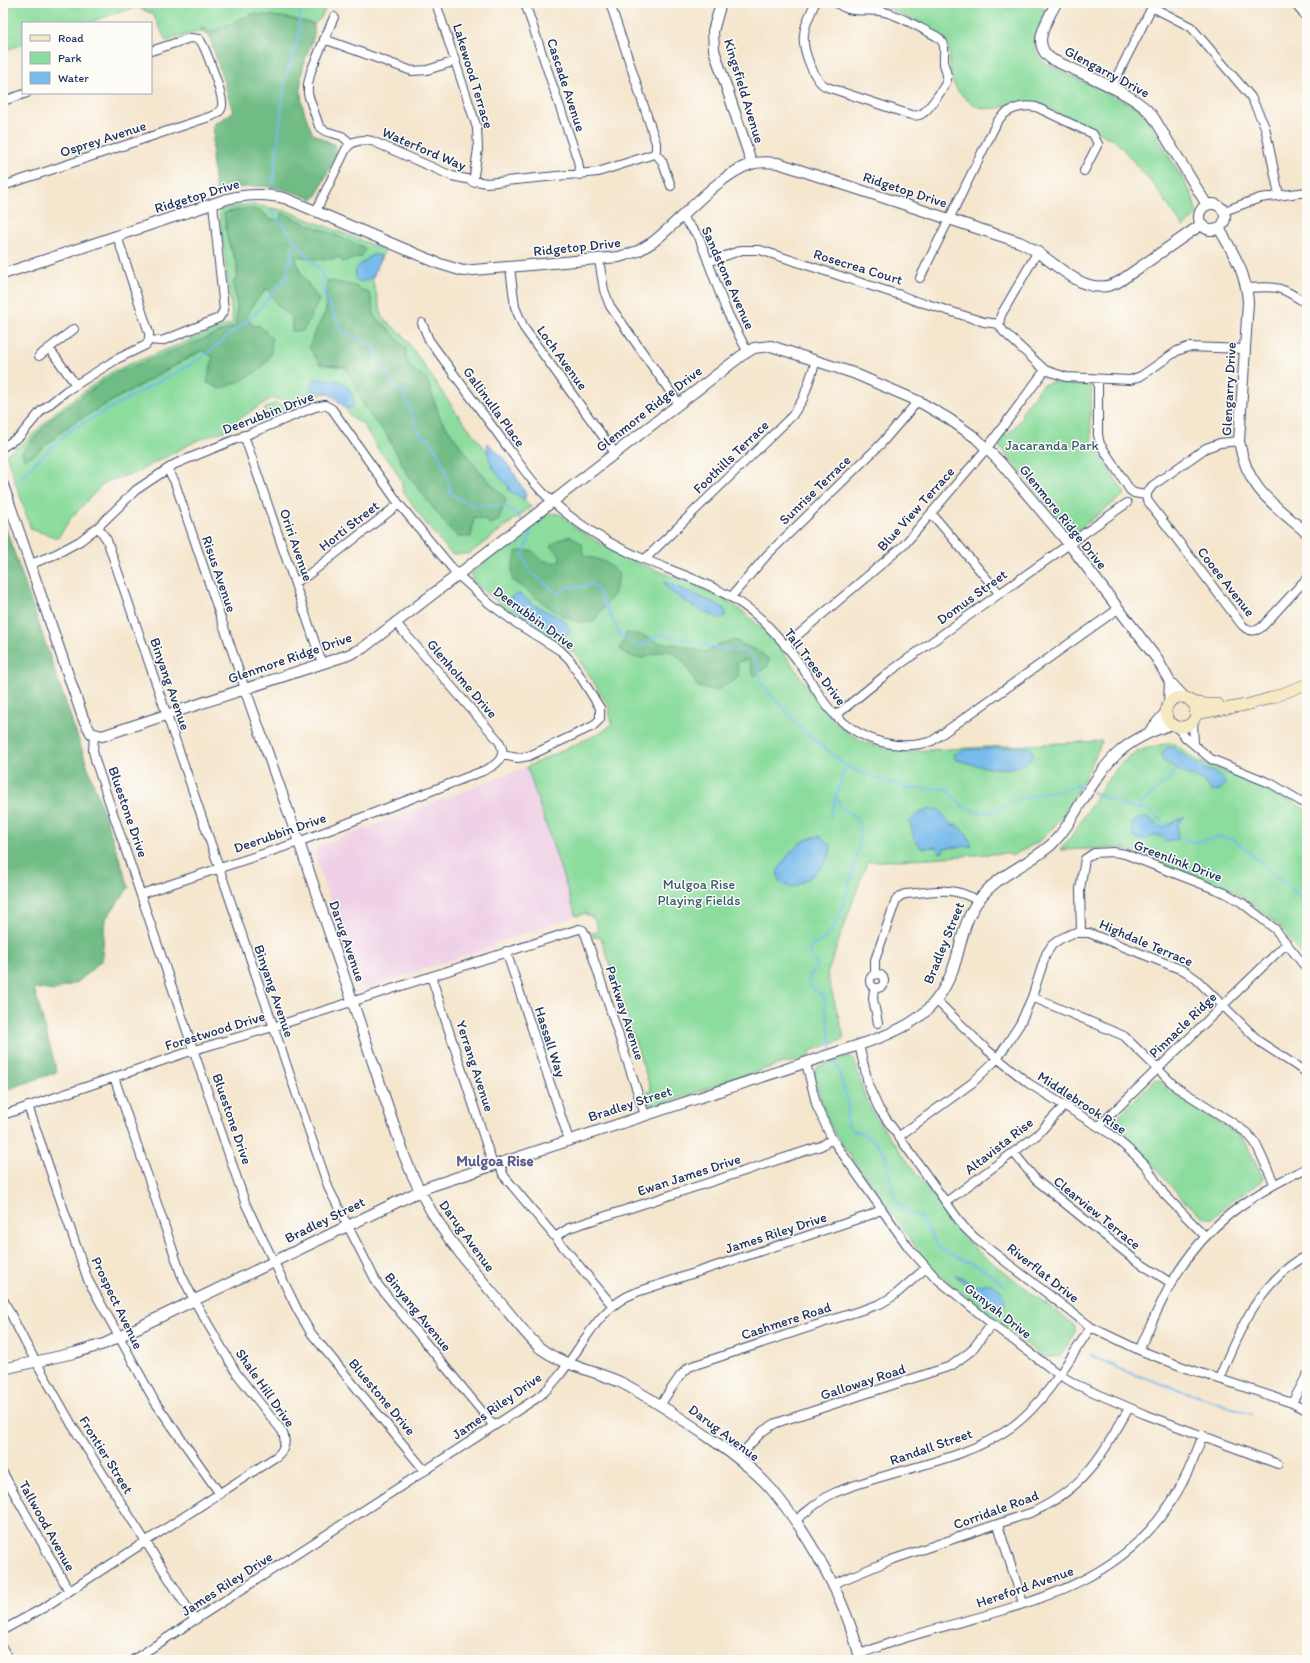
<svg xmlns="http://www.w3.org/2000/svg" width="1310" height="1663" font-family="Itim,sans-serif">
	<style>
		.built { fill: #efd0e6 }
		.green { fill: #8bdc9d; stroke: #53867e; fill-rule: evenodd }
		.forest { fill: #70bc84; stroke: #467671 }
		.water { fill: #77baec; stroke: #4974a5 }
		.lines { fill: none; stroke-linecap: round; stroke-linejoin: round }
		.stream { stroke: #77baec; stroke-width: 2 }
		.minor-casing { stroke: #3c4a6f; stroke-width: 10 }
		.tertiary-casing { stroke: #3c4a6f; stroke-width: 12 }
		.secondary-casing { stroke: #3c4a6f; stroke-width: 12 }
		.minor { stroke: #fff; stroke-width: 8 }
		.tertiary { stroke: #fff; stroke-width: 10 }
		.secondary { stroke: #f6e9c3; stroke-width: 11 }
		.labels { text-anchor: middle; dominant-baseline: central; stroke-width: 3; stroke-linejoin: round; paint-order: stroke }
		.street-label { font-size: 14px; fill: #1b2f5e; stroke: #fdfcf7 }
		.park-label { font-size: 14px; fill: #375a6e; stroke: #fdfcf7 }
		.neighbourhood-label { font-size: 15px; font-weight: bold; fill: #5c5e90; stroke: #fdfcf7 }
	</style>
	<rect width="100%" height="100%" fill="#fdfcf7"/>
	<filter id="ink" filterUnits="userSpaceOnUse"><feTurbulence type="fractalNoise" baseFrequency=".025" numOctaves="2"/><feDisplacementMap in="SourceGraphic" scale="8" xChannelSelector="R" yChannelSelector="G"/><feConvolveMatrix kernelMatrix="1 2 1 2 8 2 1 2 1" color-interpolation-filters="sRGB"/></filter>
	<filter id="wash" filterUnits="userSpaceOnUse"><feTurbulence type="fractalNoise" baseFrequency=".012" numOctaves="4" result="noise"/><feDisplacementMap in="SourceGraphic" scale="16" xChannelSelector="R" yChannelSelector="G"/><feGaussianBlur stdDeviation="0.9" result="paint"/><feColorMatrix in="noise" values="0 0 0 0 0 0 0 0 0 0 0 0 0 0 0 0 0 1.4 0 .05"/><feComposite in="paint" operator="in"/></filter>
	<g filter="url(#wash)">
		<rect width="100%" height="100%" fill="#f5e6ce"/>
		<path class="built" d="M527 767 576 916 493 944 494 946 366 988 358 985 314 854 317 847Z"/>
		<path class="green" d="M3 3H329L320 19 314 24 288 18 253 14 213 31 201 28 200 31 166 41 153 14 136 7 87 23H23V44L3 51Z
			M844 3H950L963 7 972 3H1031L1046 10C1038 29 1025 50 1047 64L1134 106 1145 115 1192 195 1197 215 1183 227 1156 188 1116 141 1039 104C1008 96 988 126 959 92 942 73 958 46 939 33L888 8 854 7Z
			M250 204 287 211 385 250 372 278 383 318 403 335 456 412 531 507 469 554H451L427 525 403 491 401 480 392 464 380 452 362 423 353 419 336 397 326 393 295 403 272 398 237 420 226 430 196 441 135 473 108 481 101 486 70 519 58 538 31 529 6 454 26 442 54 413 113 371 233 323 219 210ZM248 208 262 211 270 220 281 219 282 213 362 256 340 257 325 260 295 255 300 272 319 300 303 331H292V318L279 307 268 288 254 303 247 317 252 325 208 384 213 357 203 350 71 424 35 454 24 459 22 452 53 417 209 337 236 326 237 305 233 284 237 276V264L230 248 224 213ZM328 280 370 294 375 318 386 326 406 358 409 366 427 380 440 418 475 466 506 499 487 520 474 517 471 536 458 537 448 527 407 473 387 435 371 417 361 400 355 383 345 367 320 364 313 336 326 311Z
			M1052 382 1092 386 1090 418 1092 442 1125 494 1077 531 1069 530 999 446 998 443 1003 437 1009 434 1022 418V412L1042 385Z
			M275 403 293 410 271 419 264 409Z
			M549 513C552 514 555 513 558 514 563 515 568 521 572 525 585 534 599 543 613 551 652 572 697 581 735 606 756 620 773 639 788 659 824 708 840 749 910 751L1102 741C1090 769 1066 817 1043 838 1033 846 1022 850 1012 856L1007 853 867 862 827 974 844 1037 840 1041 810 1051 811 1056 790 1063H783L655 1106 648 1103 645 1093 651 1090 602 941 600 936 594 938 592 933 598 931 595 920 589 915H586V913L576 916 527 767 602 732 612 724 608 705 575 653 527 625 472 581V573L476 569Z
			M1168 743 1175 744 1196 760 1288 798 1307 811V963L1282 928 1249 902 1231 890 1122 848 1060 850C1084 825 1106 768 1135 753 1145 748 1157 746 1168 743Z
			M849 1056 854 1059 865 1097 875 1117 964 1238 982 1255 1074 1325 1076 1332 1060 1356 1044 1358 938 1274 925 1260 836 1136 825 1114 813 1073 817 1067Z
			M1154 1080 1161 1081 1173 1093 1243 1138 1263 1177 1261 1182 1234 1199 1213 1218H1205L1183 1200 1143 1154 1113 1128 1112 1122Z"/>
		<path class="forest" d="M253 14 288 18 314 24C316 35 311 44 307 54 296 85 300 105 313 134L335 145 337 152 316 197 312 199C274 183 255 184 216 192L212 159 214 124 233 112 209 35 200 31 201 28 213 31Z
			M248 208 262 211 270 220 281 219 282 213 366 248 362 256 343 262 339 257 325 260 295 256 300 272 319 300 303 331H292V318L279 307 267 288 254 303 247 317 252 325 260 326 272 338C271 342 272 349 271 353 264 373 238 382 221 389L207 383 213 357 202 350 71 424 35 454 24 459 22 452 53 417 114 374 236 326 237 305 233 284 237 276V264L227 238 224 213Z
			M327 280 355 286 370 294 375 318 386 326 406 349V358L409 366 427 380 440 418 475 466 506 499 498 521 489 524 487 520 474 517 471 537H458L448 527 407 473 387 435 371 417 361 400 355 383 345 367 320 364 309 348 313 336 326 311Z
			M3 520 129 887 105 920 102 960 78 982 54 991 34 988 57 1072 3 1091Z
			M571 536 582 544 583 555 606 562 619 574 615 593 593 622C562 626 536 594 512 580V567L517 551H533C541 561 546 563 559 562L560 555 551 546 558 540Z
			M626 633 638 634 661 643 676 644 706 652 719 644 734 640 758 651 769 659 768 666 754 676 748 660 737 662 739 675 735 680 715 691 698 687C691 676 687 661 675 654 657 642 646 672 620 649Z"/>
		<path class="water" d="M372 255H380V258L373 277 362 282 357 281 355 278 356 268Z
			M325 379C341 379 349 385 355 401L352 408H345L335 398 326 392 312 391 310 386 314 380Z
			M487 443C501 452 519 479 526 495L524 499 508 490 509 487C495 472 488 466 487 443Z
			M665 582 721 606 726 612 725 617 721 619C702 612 679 600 664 585Z
			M519 594 538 607 564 620 571 631 564 636 540 625 530 617 526 618V615L516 610 510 604 511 597Z
			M1022 747 1030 748 1034 754C1023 778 974 766 955 759L954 754 964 750Z
			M1167 747 1173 748 1203 768 1219 775 1224 780 1225 784 1220 790 1212 792 1203 780 1186 774 1162 760V753Z
			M931 809 939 810 951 825H957L966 833 972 846 943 848V852L939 853 937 847 921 848 914 839 910 821 917 814Z
			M1185 816 1177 825 1178 839 1165 841 1164 838 1157 835C1149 837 1143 843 1134 837L1132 825 1137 819 1148 818 1160 827H1164Z
			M820 836 831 846 830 854 825 863 813 875 796 886 790 887 780 883 777 872C789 854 797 839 820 836Z
			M955 1275 961 1277 974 1286C979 1285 985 1283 990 1284 999 1286 1007 1296 1004 1305L995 1308 991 1306Z"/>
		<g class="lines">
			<path class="stream" d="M273 185 285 79 298 39 301 3
				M270 209 308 257 323 273 322 290 342 331 374 346 377 359 392 384 404 394 417 428 422 436 429 439 437 451 447 475 451 494C471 507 478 508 502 505L518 515 522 521
				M15 482 70 430 200 359 253 316 287 276 294 240
				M526 526 531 532 523 556 530 572 558 594 567 587H583L592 584 597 589 621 636 640 647 661 634 720 648 745 651 755 660 763 685 803 731 846 765 859 772 907 788 946 789 962 806 980 813 1001 809 1019 800 1041 793 1059 791 1076 785 1085 789
				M1092 792 1125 806 1147 810 1155 815 1167 828
				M1137 808 1178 770
				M830 817 846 765
				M1176 836 1194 842 1220 837 1235 840 1297 894 1307 901
				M832 1051 824 997 809 985 810 974C823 967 813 960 809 951L812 945C819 943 827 938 831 931 841 915 865 841 859 824 856 815 849 814 844 809 840 806 838 801 836 796
				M834 1057 849 1104 846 1118 848 1124 852 1130 866 1135 882 1149 886 1157 893 1193 898 1203 905 1211 920 1217 940 1249 985 1270 1004 1285
				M1091 1355 1124 1371 1251 1414"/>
		</g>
	</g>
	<g filter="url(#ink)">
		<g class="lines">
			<g class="minor-casing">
				<path id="minor" d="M436 3 477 128 478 149 473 182
					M525 3 578 161 580 175
					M815 3C811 13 804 25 804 35 802 49 814 82 827 87L911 115C915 116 919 116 923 113 929 109 945 87 947 80 948 74 945 69 944 64 943 52 948 43 936 36 920 28 904 18 888 13 869 6 855 17 837 3
					M1294 3 1307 18
					M1152 7 1191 27 1251 97 1265 127 1279 195
					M334 17 311 71 308 84V94L319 126 325 131 342 136 351 144
					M324 39 412 71 427 70 456 61
					M1111 88 1154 3
					M3 101 27 93
					M655 153 662 161 671 186
					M3 186 212 116C216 114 221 112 222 106 224 98 205 45 199 39L190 38 151 51
					M316 211 346 149C352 140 362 139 372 141L452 176 486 183 598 172 654 154 656 150V143L610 3
					M1224 211 1260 198 1307 192
					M682 217 699 237 726 310 747 351
					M1038 251 1001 315 999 324 1003 331 1045 370 1066 377 1130 380 1141 376 1177 351 1188 347 1245 349
					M599 260 604 290 610 306 679 404
					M708 262 742 250H760L893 293C905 295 912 302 924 303L984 322 999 324
					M510 268 515 307 524 328 615 453
					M920 278 997 122C1005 110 1021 104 1036 107L1093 134 1098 144 1084 171
					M1247 288C1279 286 1280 286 1307 304
					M422 323 429 340C454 374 478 407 503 441 518 461 533 485 552 501 579 526 613 546 646 560 687 577 729 589 762 620 778 636 795 655 807 675 816 689 823 704 836 716 862 741 898 752 932 741L1118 609
					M149 340 161 341 167 339 219 318 224 310 213 204
					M49 348 76 385
					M39 356 74 329
					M1098 379V435L1100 444 1130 490 1134 493 1146 495
					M244 435 322 663
					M1239 441 1220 443 1206 448 1152 486 1147 493V500L1242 625C1248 631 1254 633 1262 627L1307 578
					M3 447 20 436 41 411 66 391 117 359 146 345 149 340V333L117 236
					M167 469 174 480 245 689
					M932 514 999 593
					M98 527 107 540 329 1189 378 1285 494 1426
					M645 559 792 416 803 399 816 361
					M31 564 56 554 80 541 98 527 136 490 175 464 315 407 325 405 332 409 399 504 457 574 490 604 516 623 561 651 570 660 600 708V719L593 726 529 756 518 758 502 755
					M295 582 308 575 399 504
					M731 597 767 555 880 445 918 401
					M785 646 904 545 987 448 1045 370
					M835 716 888 673 1127 503
					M1193 720 1194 744
					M1176 726 1186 738 1211 759 1272 784 1307 805
					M94 735 93 751 96 763 246 1205 298 1311 311 1333 425 1471
					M141 894 293 844 483 771C497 765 509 756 498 740L395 622
					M1081 933 1080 889 1085 859 1094 853 1113 852 1125 854 1225 893 1241 902 1275 929 1307 969
					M506 951 569 1140
					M870 981a7 7 0 1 1 14 0a7 7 0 1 1-14 0Z
					M875 975V960L896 900 900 896 905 894C933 892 953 885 978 901
					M431 976 493 1165
					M874 988 873 999 878 1023
					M1032 997 1124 1036 1176 1087 1233 1123 1248 1134 1256 1144 1274 1183
					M936 1000 986 1049 1028 1083 1112 1135 1135 1155 1146 1166 1164 1194 1205 1236
					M859 1045 869 1087 879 1109 963 1226 976 1239 1091 1327 1139 1350 1183 1367 1292 1403 1307 1411
					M806 1063 817 1107 832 1139 909 1248 936 1278 992 1324 1058 1374 1077 1385 1144 1414 1278 1464
					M28 1106 88 1280 155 1402 220 1494
					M3 1115 194 1050 273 1027 579 929 583 930 586 936 645 1115
					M1099 1126 1287 943
					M898 1137 972 1083 997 1059 1020 1024 1032 997 1046 954 1052 945 1060 939 1073 933H1089L1185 971 1196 979 1260 1042 1307 1073
					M1014 1153 1036 1180 1135 1260 1171 1283
					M499 1163 504 1176 612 1305
					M946 1202 1037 1135 1064 1106
					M555 1237 569 1228 821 1146 832 1139
					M3 1299 26 1344 72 1425 195 1620
					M1139 1350C1150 1327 1160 1303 1172 1282 1206 1224 1248 1196 1307 1168
					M1219 1379C1238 1331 1260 1281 1307 1255
					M1292 1403 1307 1375
					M660 1405 680 1376 689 1367 880 1304 895 1295 926 1268
					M737 1458 763 1431 776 1423 951 1366 971 1351 992 1324
					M3 1473 69 1591
					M795 1521C807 1512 820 1499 834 1493 890 1469 963 1463 1013 1426 1046 1401 1068 1361 1091 1327
					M998 1525 1023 1603
					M833 1584 891 1560 1033 1512C1086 1487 1101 1456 1129 1408
					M3 1630 45 1607 277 1456C285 1449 287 1441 282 1431L237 1374 194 1300 181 1274 114 1077
					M3 1649 9 1660
					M859 1654C872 1650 885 1644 899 1640 994 1609 1106 1598 1167 1508 1183 1486 1193 1461 1203 1435
					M133 1660 537 1398C577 1368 588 1310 637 1292L870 1215 882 1209"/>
			</g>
			<g class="tertiary-casing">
				<path id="tertiary" d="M721 3 713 31 714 50 752 164
					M1056 3C1047 22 1029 45 1053 60 1080 73 1139 95 1154 118L1207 205
					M1199 217a13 13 0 1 1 26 0a13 13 0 1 1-26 0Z
					M1219 228C1233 253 1246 272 1248 302L1239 441C1247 489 1272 503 1307 533
					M3 274 227 199C248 194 266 193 287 199L440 264 463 271 619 257 638 251 653 242C681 220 718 175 751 164 759 161 769 162 778 163L1019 242C1053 255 1083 303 1120 281L1202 224
					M3 485 83 718 91 733 102 736 348 655 363 648 741 356 754 348 771 346 853 373 918 401 949 419 976 438 1000 462 1069 544 1157 659 1170 682 1169 703
					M1170 682 1185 698
					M245 689 299 842 404 1155C425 1211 456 1250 494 1295 509 1312 523 1332 540 1348 564 1366 593 1370 620 1382 653 1399 684 1420 714 1441 735 1456 756 1471 772 1490 809 1534 845 1599 859 1654
					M1150 731 1166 712
					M3 1369 74 1353 104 1344 428 1187 859 1045C908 1029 940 1013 956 960 962 939 965 919 978 901 997 874 1029 865 1052 844 1064 832 1072 818 1080 804 1108 760 1121 740 1173 724"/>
			</g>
			<g class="secondary-casing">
				<path id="secondary" d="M1166 712a15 15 0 1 1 30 0a15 15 0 1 1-30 0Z
					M1191 702 1206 704H1218
					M1195 714 1246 705 1271 698 1307 684"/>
			</g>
			<use href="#minor" class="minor"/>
			<use href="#tertiary" class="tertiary"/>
			<use href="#secondary" class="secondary"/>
		</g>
	</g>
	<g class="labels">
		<g class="street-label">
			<text transform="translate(1107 72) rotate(28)">Glengarry Drive</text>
			<text transform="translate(473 76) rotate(73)">Lakewood Terrace</text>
			<text transform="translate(566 85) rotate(72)">Cascade Avenue</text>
			<text transform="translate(744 91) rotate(73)">Kingsfield Avenue</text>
			<text transform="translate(103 139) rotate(-18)">Osprey Avenue</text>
			<text transform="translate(424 149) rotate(23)">Waterford Way</text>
			<text transform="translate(905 190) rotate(18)">Ridgetop Drive</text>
			<text transform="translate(197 196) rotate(-17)">Ridgetop Drive</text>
			<text transform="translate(577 247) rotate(-6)">Ridgetop Drive</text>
			<text transform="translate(858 267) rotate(17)">Rosecrea Court</text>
			<text transform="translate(728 278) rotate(66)">Sandstone Avenue</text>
			<text transform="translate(562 358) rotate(54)">Loch Avenue</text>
			<text transform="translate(1229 389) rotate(-87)">Glengarry Drive</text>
			<text transform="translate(494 407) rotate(54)">Gallinulla Place</text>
			<text transform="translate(649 409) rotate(-38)">Glenmore Ridge Drive</text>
			<text transform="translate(268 413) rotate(-21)">Deerubbin Drive</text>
			<text transform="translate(731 457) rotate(-44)">Foothills Terrace</text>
			<text transform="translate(815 490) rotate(-44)">Sunrise Terrace</text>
			<text transform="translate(916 509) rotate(-48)">Blue View Terrace</text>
			<text transform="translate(1063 517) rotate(51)">Glenmore Ridge Drive</text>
			<text transform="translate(349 526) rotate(-38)">Horti Street</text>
			<text transform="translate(296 545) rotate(71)">Oriri Avenue</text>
			<text transform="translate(219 574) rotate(71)">Risus Avenue</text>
			<text transform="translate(1226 582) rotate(52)">Cooee Avenue</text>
			<text transform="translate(972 597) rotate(-36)">Domus Street</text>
			<text transform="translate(534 618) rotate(36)">Deerubbin Drive</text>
			<text transform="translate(290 658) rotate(-19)">Glenmore Ridge Drive</text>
			<text transform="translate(815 667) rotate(53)">Tall Trees Drive</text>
			<text transform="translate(462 679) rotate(49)">Glenholme Drive</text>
			<text transform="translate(170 684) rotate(71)">Binyang Avenue</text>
			<text transform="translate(128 812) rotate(71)">Bluestone Drive</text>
			<text transform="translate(280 833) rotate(-19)">Deerubbin Drive</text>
			<text transform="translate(1178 861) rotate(21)">Greenlink Drive</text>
			<text transform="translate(347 941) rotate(71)">Darug Avenue</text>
			<text transform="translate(944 943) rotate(-68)">Bradley Street</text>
			<text transform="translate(1146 943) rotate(23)">Highdale Terrace</text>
			<text transform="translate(274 991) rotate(71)">Binyang Avenue</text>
			<text transform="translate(625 1013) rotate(72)">Parkway Avenue</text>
			<text transform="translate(1183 1025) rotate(-44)">Pinnacle Ridge</text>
			<text transform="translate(215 1031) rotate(-17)">Forestwood Drive</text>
			<text transform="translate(550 1042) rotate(72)">Hassall Way</text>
			<text transform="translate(475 1066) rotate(72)">Yerrang Avenue</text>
			<text transform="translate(1082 1103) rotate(33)">Middlebrook Rise</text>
			<text transform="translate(630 1104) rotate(-18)">Bradley Street</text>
			<text transform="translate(232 1119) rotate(71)">Bluestone Drive</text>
			<text transform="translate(999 1146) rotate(-38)">Altavista Rise</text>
			<text transform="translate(689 1175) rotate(-18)">Ewan James Drive</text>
			<text transform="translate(1097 1213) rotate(39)">Clearview Terrace</text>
			<text transform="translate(325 1220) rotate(-26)">Bradley Street</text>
			<text transform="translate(776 1233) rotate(-18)">James Riley Drive</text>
			<text transform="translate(467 1236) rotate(54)">Darug Avenue</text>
			<text transform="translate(1043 1273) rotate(38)">Riverflat Drive</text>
			<text transform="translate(117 1303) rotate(64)">Prospect Avenue</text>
			<text transform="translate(998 1311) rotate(38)">Gunyah Drive</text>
			<text transform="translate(418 1312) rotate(51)">Binyang Avenue</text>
			<text transform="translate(786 1321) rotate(-18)">Cashmere Road</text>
			<text transform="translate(863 1382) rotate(-18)">Galloway Road</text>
			<text transform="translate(265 1388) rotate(55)">Shale Hill Drive</text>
			<text transform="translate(382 1397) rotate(50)">Bluestone Drive</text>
			<text transform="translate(497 1406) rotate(-35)">James Riley Drive</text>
			<text transform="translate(724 1433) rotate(37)">Darug Avenue</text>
			<text transform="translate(931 1447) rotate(-19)">Randall Street</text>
			<text transform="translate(106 1455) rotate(58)">Frontier Street</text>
			<text transform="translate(996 1510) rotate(-20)">Corridale Road</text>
			<text transform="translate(47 1526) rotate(61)">Tallwood Avenue</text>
			<text transform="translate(227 1584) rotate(-33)">James Riley Drive</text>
			<text transform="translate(1025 1587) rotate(-19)">Hereford Avenue</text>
		</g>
		<g class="park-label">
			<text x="1052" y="445">Jacaranda Park</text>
			<text x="699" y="884">Mulgoa Rise<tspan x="699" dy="16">Playing Fields</tspan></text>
		</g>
		<g class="neighbourhood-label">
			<text x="495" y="1161">Mulgoa Rise</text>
		</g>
	</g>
	<rect width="1310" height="1663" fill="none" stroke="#fdfcf7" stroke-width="16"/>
	<rect x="22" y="22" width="130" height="72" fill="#fdfcf7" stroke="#a3aaba"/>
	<rect x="30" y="35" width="20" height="6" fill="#f6e9c3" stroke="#a3aaba"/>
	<text x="58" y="42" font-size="12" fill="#1b2f5e">Road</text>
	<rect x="30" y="52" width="20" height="12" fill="#8bdc9d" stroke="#a3aaba"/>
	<text x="58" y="62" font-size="12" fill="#1b2f5e">Park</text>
	<rect x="30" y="72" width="20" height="12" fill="#77baec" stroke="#a3aaba"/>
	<text x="58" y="82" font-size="12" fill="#1b2f5e">Water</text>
</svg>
